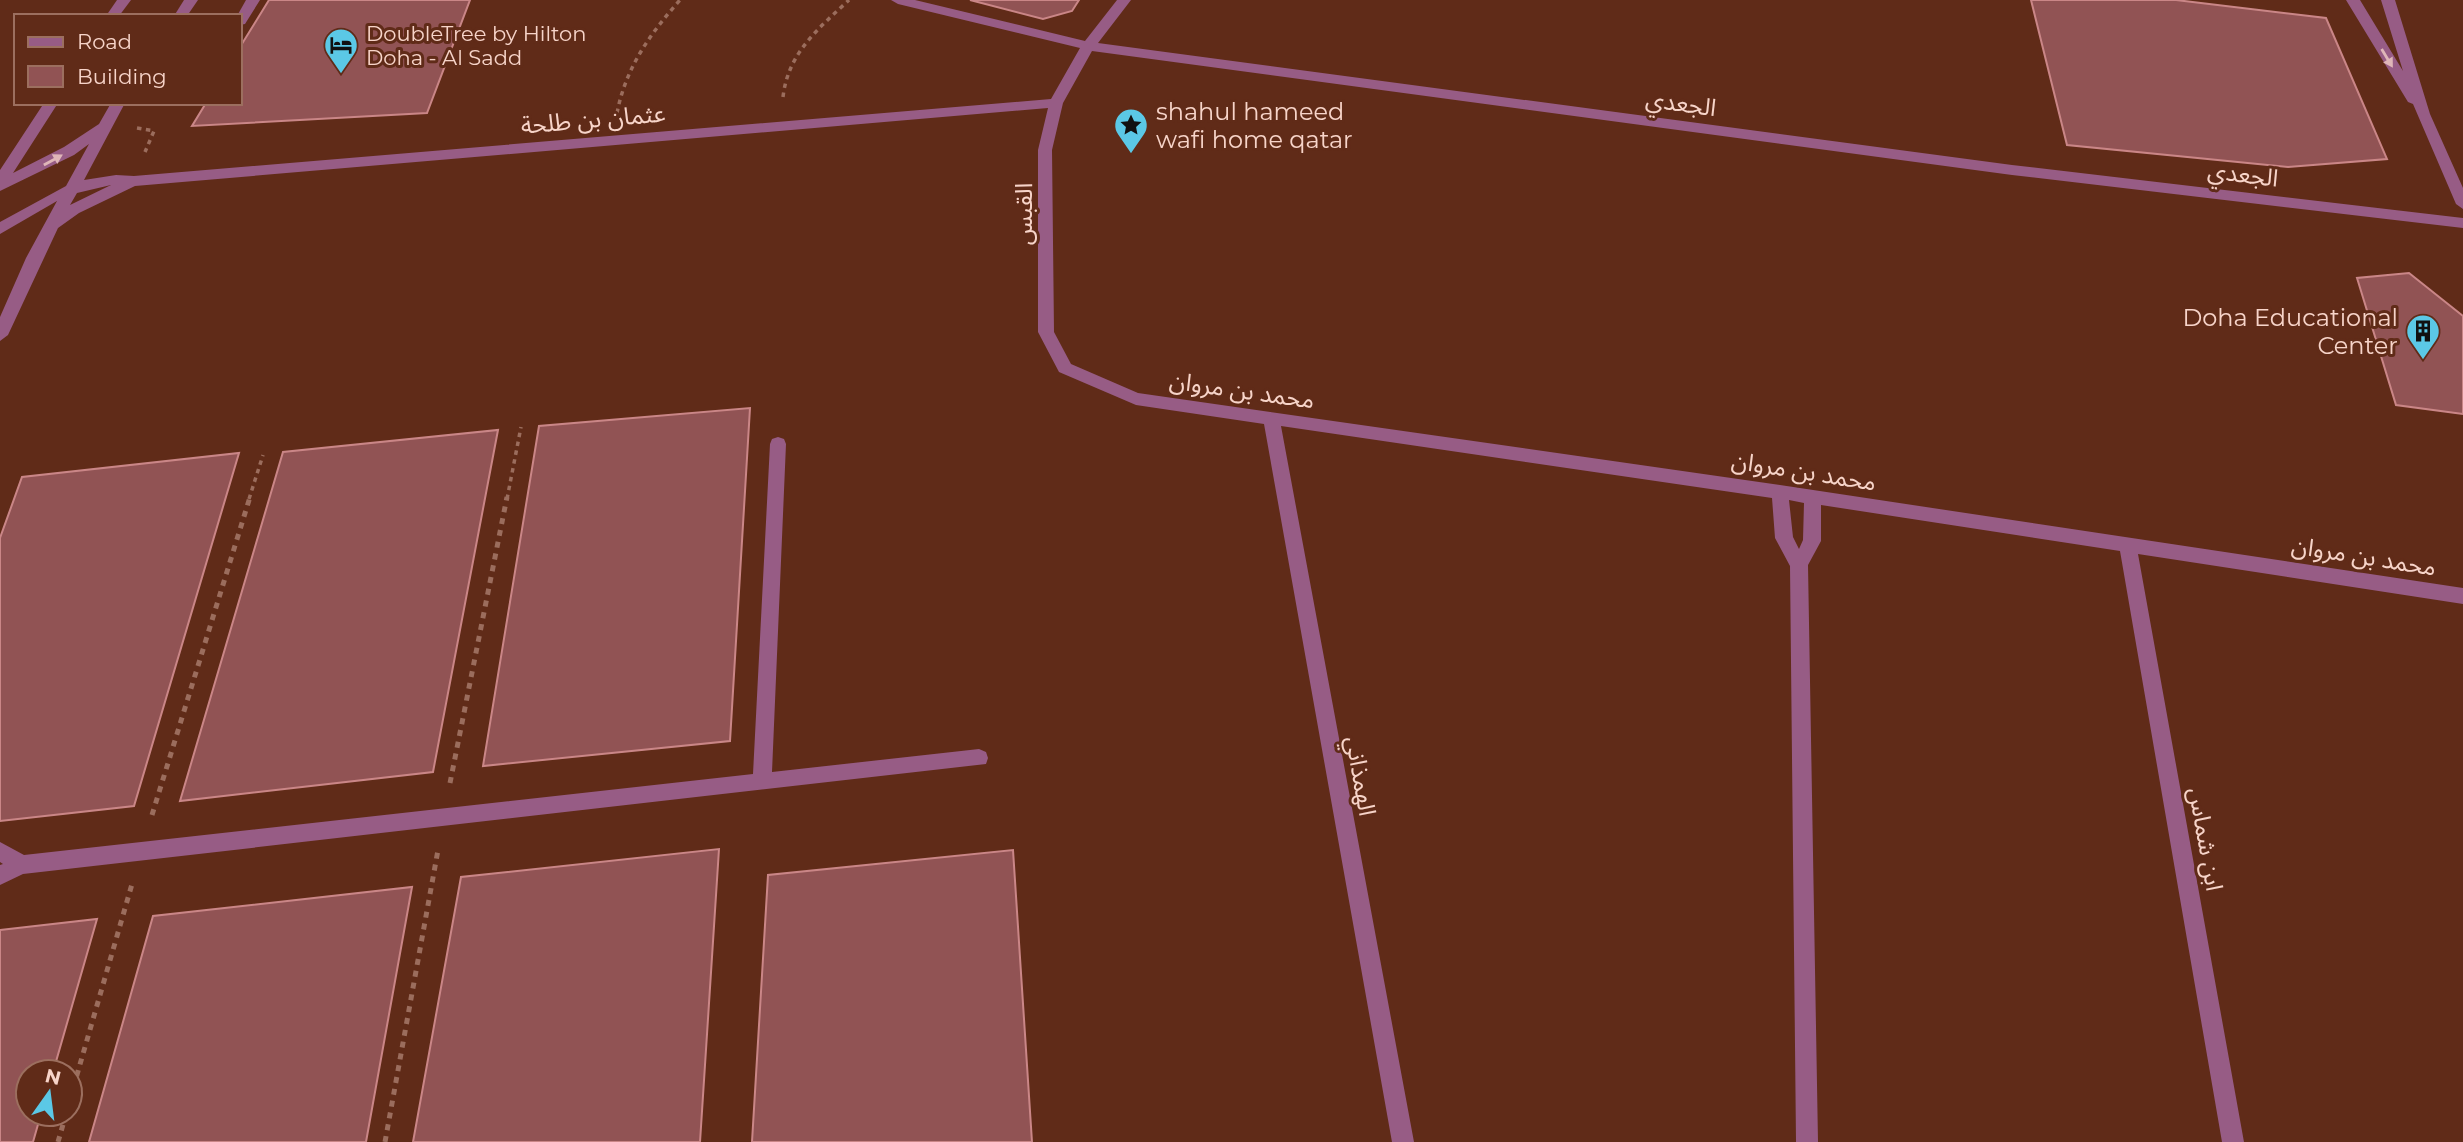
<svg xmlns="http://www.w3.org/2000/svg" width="2463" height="1142" font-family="Montserrat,'Noto Sans Arabic',sans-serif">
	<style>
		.building { fill: #915354; stroke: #ca8687; stroke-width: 2 }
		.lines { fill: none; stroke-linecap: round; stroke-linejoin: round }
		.path-far1 { stroke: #9b6d5d; stroke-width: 3.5; stroke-dasharray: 4.5 4.5; stroke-linecap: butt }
		.path { stroke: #9b6d5d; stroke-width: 5; stroke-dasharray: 6 6; stroke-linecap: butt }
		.minor { fill: #975c85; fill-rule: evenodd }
		.oneway { fill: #dfb6b8 }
		.labels { text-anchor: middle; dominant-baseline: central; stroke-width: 6; stroke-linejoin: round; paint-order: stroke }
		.far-poi-label { font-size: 21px; fill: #f7d4c9; stroke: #602b18; text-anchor: start }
		.street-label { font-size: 24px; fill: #f7d4c9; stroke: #602b18 }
		.poi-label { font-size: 24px; fill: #f7d4c9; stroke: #602b18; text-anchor: start }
	</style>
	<rect width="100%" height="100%" fill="#602b18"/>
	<path class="building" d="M269 0H470L427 113 192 126 206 103H240V47Z
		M970 0H1079L1072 11 1043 19Z
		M2031 0H2176L2326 18 2387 159 2288 167 2067 145Z
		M2409 273 2463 316V414L2396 405 2357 278Z
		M750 408 730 741 483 766 539 426Z
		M498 430 433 772 180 801 283 452Z
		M239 453 134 806 0 821V538L22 477Z
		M719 849 700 1142H413L461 877Z
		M1013 850 1032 1142H752L768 875Z
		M412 887 366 1142H89L153 916Z
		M97 919 53 1072H28V1114H41L33 1142H0V930Z"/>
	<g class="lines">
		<path class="path-far1" d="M783 97C788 53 818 29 849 0
			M617 113C626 67 650 34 680 0
			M137 128 154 131 145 152
			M249 499 263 455
			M507 499 521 427"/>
		<path class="path" d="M450 783 507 497
			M152 815 250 497
			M70 1099 132 884
			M58 1142 66 1114
			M385 1142 438 850"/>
		<path class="minor" d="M117 0H131L119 16H106Z
			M184 0H198L187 16H174Z
			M246 0H260L245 24 240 25V16H237Z
			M891 0H915L1085 41 1117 0H1131L1098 43 2012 165 2463 218V228L2012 175 1092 51 1063 103 1052 150 1054 332 1071 364 1138 393 1780 485 2463 588V604L2138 554 2244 1142H2222L2120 551 1821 505V541L1808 565 1818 1142H1796L1790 566 1775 538 1772 498 1281 426 1414 1142H1392L1264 424 1136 405 1059 372 1038 332V150L1048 108 135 186 79 213 58 228 8 335 0 341V317L26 258 57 201 0 234V222L66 186 89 144 74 155 0 191V170L44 103H58L13 173 64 147 99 124 111 103H125L84 180 116 175 134 176 1051 99 1080 48 898 4ZM111 185 70 205 77 193ZM1789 500 1804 503 1803 540 1799 549 1793 537Z
			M2346 0H2360L2403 71 2381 0H2395L2430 114 2463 188V209L2456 204 2413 104 2408 102Z
			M778 437 784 439 786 444 772 772 979 749 986 752 988 758 986 764 23 874 0 885V865L3 864 0 862V842L24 855 753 774 770 444 772 439Z"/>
	</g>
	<defs><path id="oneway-solid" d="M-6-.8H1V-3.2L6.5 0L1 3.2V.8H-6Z" transform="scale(1.75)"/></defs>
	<g class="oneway">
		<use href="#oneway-solid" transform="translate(2387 58) rotate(59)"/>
		<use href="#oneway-solid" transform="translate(53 160) rotate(-29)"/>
	</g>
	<defs>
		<g id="hotel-pin" transform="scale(1.75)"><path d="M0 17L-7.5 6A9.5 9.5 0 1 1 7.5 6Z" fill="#5bc8e6" stroke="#602b18"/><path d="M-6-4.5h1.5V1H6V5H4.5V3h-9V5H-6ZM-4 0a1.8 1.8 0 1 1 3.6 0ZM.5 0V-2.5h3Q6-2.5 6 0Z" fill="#111"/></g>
		<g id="sight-pin" transform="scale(1.75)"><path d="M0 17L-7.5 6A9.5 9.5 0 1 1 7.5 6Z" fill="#5bc8e6" stroke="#602b18"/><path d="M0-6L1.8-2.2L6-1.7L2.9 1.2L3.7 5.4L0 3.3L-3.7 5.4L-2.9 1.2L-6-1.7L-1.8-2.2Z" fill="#111"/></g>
		<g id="building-pin" transform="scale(1.75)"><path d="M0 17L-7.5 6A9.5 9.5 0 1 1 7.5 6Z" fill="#5bc8e6" stroke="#602b18"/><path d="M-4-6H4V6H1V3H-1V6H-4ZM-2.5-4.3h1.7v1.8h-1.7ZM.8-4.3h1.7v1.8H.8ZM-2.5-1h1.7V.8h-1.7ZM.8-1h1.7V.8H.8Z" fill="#111"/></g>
	</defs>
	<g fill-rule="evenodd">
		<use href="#hotel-pin" x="341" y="45"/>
		<use href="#sight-pin" x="1131" y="125"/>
		<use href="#building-pin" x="2423" y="331"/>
	</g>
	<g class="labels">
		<g class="far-poi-label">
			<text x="366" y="33">DoubleTree by Hilton<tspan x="366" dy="24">Doha - Al Sadd</tspan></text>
		</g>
		<g class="street-label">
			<text transform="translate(1681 103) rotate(8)">الجعدي</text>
			<text transform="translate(593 119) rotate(-5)">عثمان بن طلحة</text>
			<text transform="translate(2243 174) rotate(7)">الجعدي</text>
			<text transform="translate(1023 214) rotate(-90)">القبس</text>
			<text transform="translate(1242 390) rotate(8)">محمد بن مروان</text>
			<text transform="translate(1804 471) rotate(9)">محمد بن مروان</text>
			<text transform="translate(2364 556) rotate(9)">محمد بن مروان</text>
			<text transform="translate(1361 776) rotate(80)">الهمذاني</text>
			<text transform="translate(2206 839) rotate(80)">ابن شماس</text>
		</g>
		<g class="poi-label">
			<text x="1156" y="111">shahul hameed<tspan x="1156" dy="28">wafi home qatar</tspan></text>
			<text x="2398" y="317" text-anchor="end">Doha Educational<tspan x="2398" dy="28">Center</tspan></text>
		</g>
	</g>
	<rect x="14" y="14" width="228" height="91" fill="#602b18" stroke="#9c6f5f" stroke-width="2"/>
	<rect x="28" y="37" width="35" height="10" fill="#975c85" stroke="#9c6f5f" stroke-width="2"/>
	<text x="77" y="49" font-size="21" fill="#f7d4c9">Road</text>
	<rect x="28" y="66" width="35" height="21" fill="#915354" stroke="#9c6f5f" stroke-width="2"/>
	<text x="77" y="84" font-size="21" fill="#f7d4c9">Building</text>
	<g transform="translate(49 1093) rotate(14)"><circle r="33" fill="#602b18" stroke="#9c6f5f" stroke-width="2"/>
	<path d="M0-5L12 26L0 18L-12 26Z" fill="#5bc8e6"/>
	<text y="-10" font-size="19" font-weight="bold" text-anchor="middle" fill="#f7d4c9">N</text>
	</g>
</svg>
